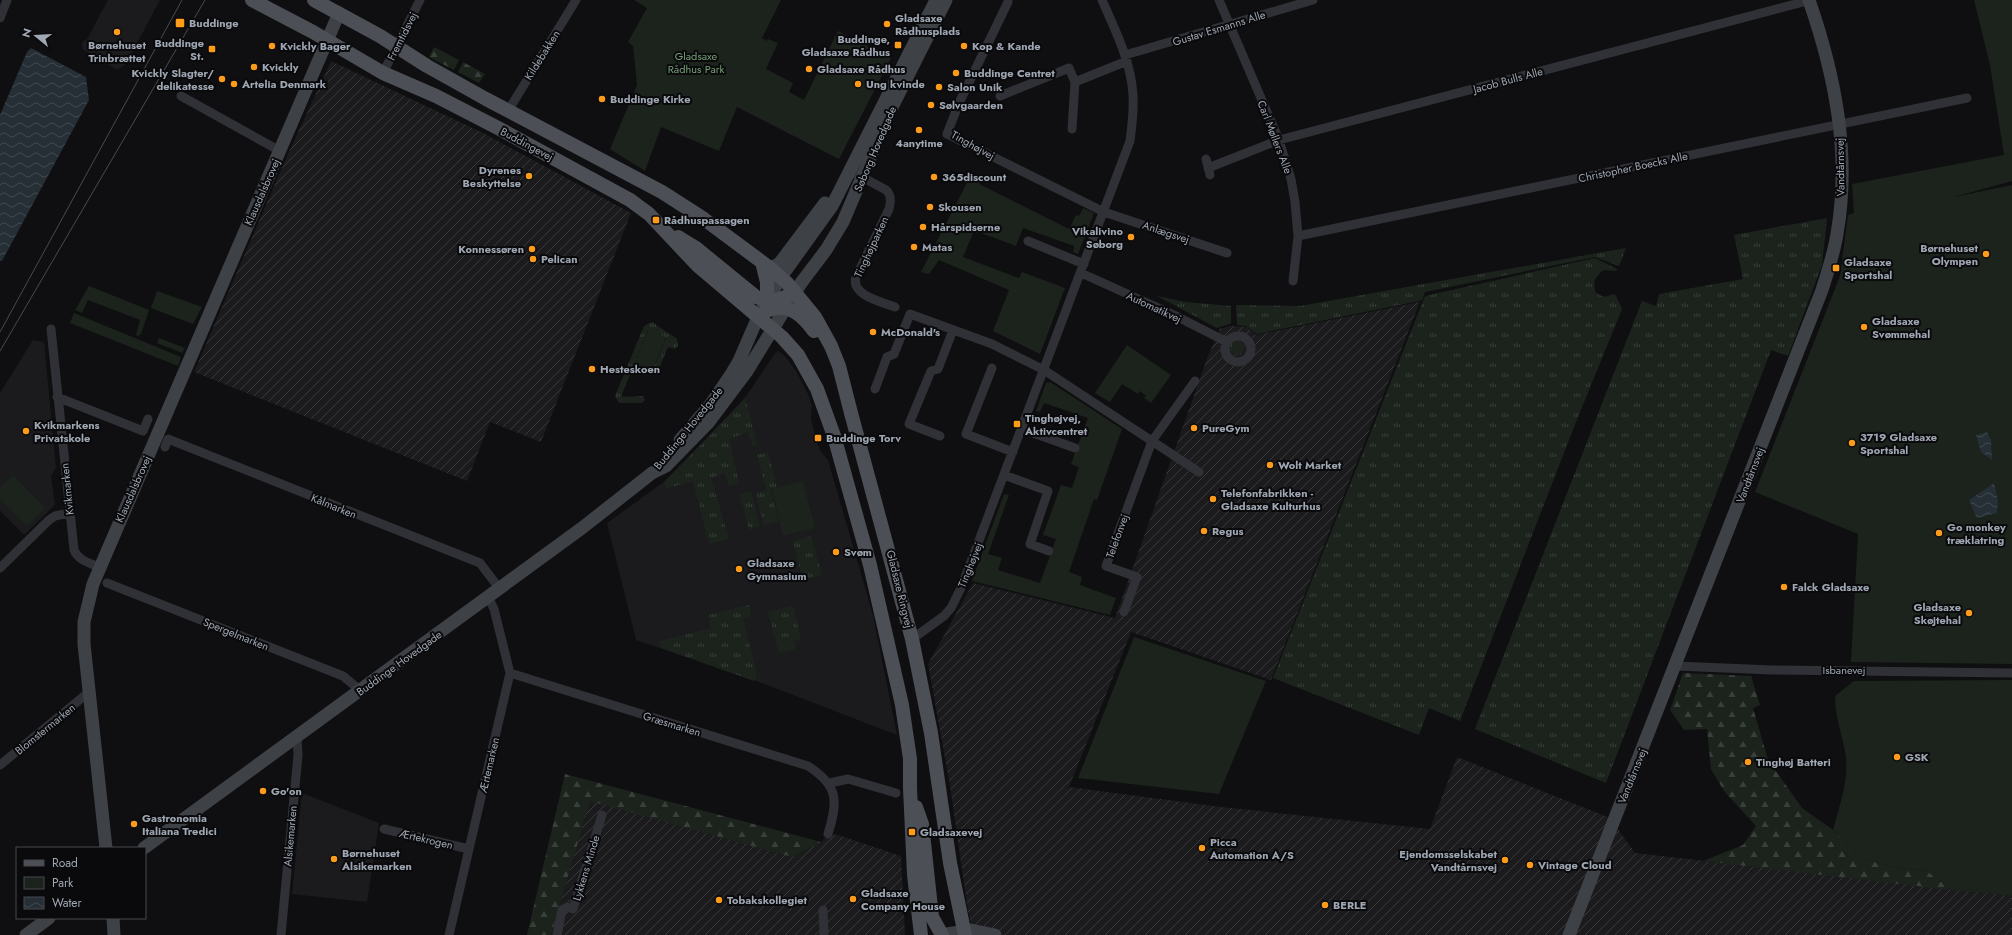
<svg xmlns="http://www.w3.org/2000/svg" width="2012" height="935" font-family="Jost,sans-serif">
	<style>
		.built { fill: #1b1b1e }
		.industrial { fill: url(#industrial-furrows) }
		.grass { fill: url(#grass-tufts) }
		.forest { fill: url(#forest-firs) }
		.park { fill: #1b231c }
		.water { fill: url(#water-waves) }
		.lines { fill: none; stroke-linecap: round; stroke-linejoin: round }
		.street { stroke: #303136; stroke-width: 9 }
		.secondary { stroke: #3e4146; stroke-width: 13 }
		.primary { stroke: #4c4f55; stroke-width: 14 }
		.tram { stroke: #474a4f; stroke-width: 1 }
		.poi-dot { fill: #fd9c1b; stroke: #0a0a0c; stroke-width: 1.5 }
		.labels { text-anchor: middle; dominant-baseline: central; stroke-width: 4; stroke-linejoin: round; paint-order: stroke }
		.poi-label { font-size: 11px; font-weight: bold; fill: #9fa7b3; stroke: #0a0a0c; text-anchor: start }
		.street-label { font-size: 11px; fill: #9fa7b3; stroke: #0a0a0c }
		.park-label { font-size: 11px; fill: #769f75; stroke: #0a0a0c }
	</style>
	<defs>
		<pattern id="industrial-furrows" width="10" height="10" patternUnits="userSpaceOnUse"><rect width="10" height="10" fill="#1b1b1e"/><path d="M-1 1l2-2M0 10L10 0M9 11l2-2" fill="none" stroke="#39393c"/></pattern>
		<pattern id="grass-tufts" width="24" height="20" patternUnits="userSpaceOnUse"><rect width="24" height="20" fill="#1b231c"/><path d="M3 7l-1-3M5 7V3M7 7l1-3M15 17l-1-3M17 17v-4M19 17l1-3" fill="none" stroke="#39403b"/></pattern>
		<pattern id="forest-firs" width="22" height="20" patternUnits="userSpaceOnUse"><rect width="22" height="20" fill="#1b231c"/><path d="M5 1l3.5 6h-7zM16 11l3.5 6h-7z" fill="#39403b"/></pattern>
		<pattern id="water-waves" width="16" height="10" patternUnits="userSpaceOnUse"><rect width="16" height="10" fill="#252f35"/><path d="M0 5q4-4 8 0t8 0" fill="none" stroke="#414a50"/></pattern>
	</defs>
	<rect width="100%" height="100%" fill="#0f0f11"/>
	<path class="built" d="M108 0H160L126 64 117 70 82 49 83 46 81 45 84 40 86 41Z
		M33 340 44 342 56 468 51 476 55 505 24 535 0 511V393Z
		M778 351 785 356 796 371 809 396 812 407 811 418 816 440 820 450 828 460 873 615 897 735 749 678 636 640 607 523 665 481 745 398 775 353Z
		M302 793 379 823 367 902 292 894Z"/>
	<path class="industrial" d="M331 61 483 133 631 213 541 442 490 422 467 481 194 372 288 154Z
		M1420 302 1271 680 1131 632 1069 787 1221 807 1430 829 1457 757 1610 818 1635 853 2012 896V935H974L968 911 950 786 928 664 973 583 1115 618 1208 356 1220 329 1230 326 1247 327 1256 335Z
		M590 800 792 857 821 842 828 834 838 835 901 856 905 935H551Z"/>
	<path class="grass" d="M1827 218 1822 265 1788 356 1771 350 1606 783 1475 729 1642 301 1656 306 1659 294 1743 279 1734 235Z
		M1626 248 1619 266 1595 257 1425 292 1422 300 1419 301 1257 334 1246 326 1237 325 1236 305 1300 306Z
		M1595 258 1617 269 1616 271 1604 270C1595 276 1592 283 1596 293L1604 297 1615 294 1622 309 1574 427 1460 721 1429 708 1419 735 1273 678 1425 296Z
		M1157 296 1186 302 1231 306V323L1217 328Z
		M652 322 677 339 678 346 675 349 668 347 658 371H654L653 370 666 338 648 330 622 394 623 397 643 396 645 400 642 403H619L615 396 644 326Z
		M1230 348a7 7 0 1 1 14 0a7 7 0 1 1-14 0Z
		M745 398 757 445 753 446 748 432 729 439 739 483 729 486 725 473 711 478 729 539 709 544 693 481 666 489 665 481 697 449Z
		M768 452 777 487 770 489 779 521 764 525 755 493 766 490 757 455Z
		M751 491 760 526 749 530 740 494Z
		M811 536 822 575 803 580 793 541Z
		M749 605 751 616 743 618 757 676 754 681 661 648 660 641 711 628 708 615Z
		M793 606 801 639 793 641 795 649 779 653 768 612Z"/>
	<path class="forest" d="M434 47 459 60 454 70 429 57Z
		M463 62 485 74 479 83 458 72Z
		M1683 673 1751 676 1760 705 1753 708 1768 760 1802 808 1833 830 1864 859 1896 868 1927 871 1952 890 1703 861 1743 845 1756 826 1724 791 1711 769 1707 729 1684 730 1670 710Z
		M565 774 821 842 792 857 590 801 551 935H527Z"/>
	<path class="park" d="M634 0H781L762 38 767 41 768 39 778 43 766 69 793 83 789 92 804 100 838 31 891 58 839 159 737 107 719 151 661 127 645 171 610 149 637 85 633 46 628 42 647 8Z
		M1974 0H2012V181L1954 197 2012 185V664L1851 662 1858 534 1755 492 1840 276 1848 215 1854 213 1852 184 2004 155 1990 65Z
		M971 175 981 180 979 184 1069 229 1076 215 1079 216 1083 208 1094 213 1078 254 1073 252 1074 246 1023 228 1016 246 981 233H973L963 257 1019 278 1022 272 1065 288 1040 354 993 331 1009 290 939 260 929 274 921 272Z
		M89 286 149 310 141 334 138 336 136 335 140 320 88 300 82 313 75 310Z
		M157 291 202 307 193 324 151 308Z
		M74 313 181 357 178 366 70 323Z
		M648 330 666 337 652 372 634 364Z
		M159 338 185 348 182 353 157 343Z
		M1127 345 1171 375 1151 403 1144 398 1146 396 1140 391 1138 394 1122 384 1110 402 1095 393Z
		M1050 382 1122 429 1097 500 1094 499 1069 572 1082 577 1080 585 1116 598 1110 615 972 581 1004 494 1009 495 988 554 1002 558 998 570 1040 583 1056 539 1043 535 1061 485 1072 488 1079 467 1071 464 1088 418 1044 403 1040 412 1036 411 1046 383Z
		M13 475 45 508 27 526 0 499V487Z
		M803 481 815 528 783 536 772 489Z
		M1134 637 1266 681 1219 794 1078 778Z
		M2012 680V896L1952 890 1927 871 1896 868 1864 859 1833 830C1840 803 1850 778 1845 751 1841 732 1835 715 1835 696L1854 681Z"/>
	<path class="water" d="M31 48 86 77 89 100 2 261H0V115L27 52Z
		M1987 432 1991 440 1992 460 1981 452 1976 435Z
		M1994 483 1998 501 1997 513 1977 518 1969 500Z"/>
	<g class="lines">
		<path class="street" d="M1219 0 1279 140 1291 179 1295 202 1298 236 1293 281
			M1008 2 959 103 947 134 1104 212 1227 253
			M0 18 7 0
			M1125 55 1313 0
			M383 73 420 0
			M181 96 280 151
			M1000 96 1069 68 1075 82
			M508 111 576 0
			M1072 129 1075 82 1127 61
			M1206 159 1210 175
			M1208 168 1279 140 1811 0
			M849 170 886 190C892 195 891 202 889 209L856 277C850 295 882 302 895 307
			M1298 236 1967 98
			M1028 241 1084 264
			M1081 273 1174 315 1227 342
			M51 329 74 550C78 560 89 563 99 567
			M1225 349a13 13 0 1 1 26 0a13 13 0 1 1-26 0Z
			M992 368 966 434 1013 452
			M875 389 887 357 894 354 910 314 992 344 1044 370 1199 472
			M57 397 143 431 148 419
			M1022 429 1075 448
			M940 436 909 424 931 371 938 369 953 330
			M165 447 168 439 480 563 499 588
			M1004 475 1048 491 1030 544 1049 551
			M0 568 49 520 55 516 69 513
			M107 583 343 676 361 691
			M1124 612 1137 577 1106 566 1152 441 1195 381
			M912 639 944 616 951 608 961 588 1130 141C1132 126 1134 110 1133 95 1131 61 1115 30 1102 0
			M1676 666 1772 670 2012 673
			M510 673 808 766C839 786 838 801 828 834
			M0 765 89 692
			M830 783 848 779 896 793
			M384 829 469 849
			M823 910 824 935
			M281 935 298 755 297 738
			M449 935 510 673 494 609 488 597
			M557 935 562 910 567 907 573 909 602 815"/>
		<path class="secondary" d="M770 268 779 264 825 203
			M680 440 711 404 730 376 739 361 758 317 781 277 832 206 936 0
			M106 848 84 644V622L93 584 339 13
			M144 848 582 528 652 473 666 466 708 423 747 371 801 283 826 250 843 222 890 111 946 0
			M113 918 114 935
			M26 935 49 918
			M941 935 971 930 995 935
			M1569 935 1822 290C1828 271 1834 253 1837 234 1851 154 1835 75 1809 0"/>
		<path class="primary" d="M252 0 313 32 383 73 436 96 498 128 630 200 649 214 698 266 782 337 798 355 817 389 834 436 870 565 902 705 910 759V788L914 875 921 935
			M314 0 380 36 427 66 486 99 662 192 704 219 770 268 787 283 815 317 831 346 839 366 851 413 912 639 931 733 950 863 965 935
			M678 237 696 248 756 297C771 303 782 300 795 292
			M762 262 767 282V310
			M769 310C789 302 803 316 814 331
			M916 807 922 824 932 917 942 935"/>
		<path class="tram" d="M0 332 182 0
			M0 351 205 0"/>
	</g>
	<g class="poi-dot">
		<rect x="175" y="18" width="10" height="10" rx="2"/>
		<circle cx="887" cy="24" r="4"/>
		<circle cx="117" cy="32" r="4"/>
		<rect x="894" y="41" width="8" height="8" rx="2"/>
		<circle cx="272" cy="46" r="4"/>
		<circle cx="964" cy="46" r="4"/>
		<rect x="208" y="45" width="8" height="8" rx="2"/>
		<circle cx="254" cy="67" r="4"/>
		<circle cx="809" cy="69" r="4"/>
		<circle cx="956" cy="73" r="4"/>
		<circle cx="222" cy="79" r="4"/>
		<circle cx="234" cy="84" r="4"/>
		<circle cx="858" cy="84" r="4"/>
		<circle cx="939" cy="87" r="4"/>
		<circle cx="602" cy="99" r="4"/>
		<circle cx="931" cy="105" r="4"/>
		<circle cx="919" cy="130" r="4"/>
		<circle cx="529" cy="176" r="4"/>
		<circle cx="934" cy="177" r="4"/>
		<circle cx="930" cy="207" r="4"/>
		<rect x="652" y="216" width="8" height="8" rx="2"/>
		<circle cx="923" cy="227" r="4"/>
		<circle cx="1131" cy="237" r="4"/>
		<circle cx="914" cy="247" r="4"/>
		<circle cx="532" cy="249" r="4"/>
		<circle cx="1986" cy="254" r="4"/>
		<circle cx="533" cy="259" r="4"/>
		<rect x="1832" y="264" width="8" height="8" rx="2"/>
		<circle cx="1864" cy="327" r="4"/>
		<circle cx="873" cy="332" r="4"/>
		<circle cx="592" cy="369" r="4"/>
		<rect x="1013" y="420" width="8" height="8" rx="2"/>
		<circle cx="1194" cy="428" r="4"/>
		<circle cx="26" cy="431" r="4"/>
		<rect x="814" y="434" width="8" height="8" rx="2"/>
		<circle cx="1852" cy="443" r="4"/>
		<circle cx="1270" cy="465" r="4"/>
		<circle cx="1213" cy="499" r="4"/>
		<circle cx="1204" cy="531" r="4"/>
		<circle cx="1939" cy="533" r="4"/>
		<circle cx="836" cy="552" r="4"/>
		<circle cx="739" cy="569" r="4"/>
		<circle cx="1784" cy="587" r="4"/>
		<circle cx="1969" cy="613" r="4"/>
		<circle cx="1897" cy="757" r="4"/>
		<circle cx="1748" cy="762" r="4"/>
		<circle cx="263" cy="791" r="4"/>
		<circle cx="134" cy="824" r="4"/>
		<rect x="908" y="828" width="8" height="8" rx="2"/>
		<circle cx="1202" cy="848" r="4"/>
		<circle cx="334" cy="859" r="4"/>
		<circle cx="1505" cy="860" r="4"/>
		<circle cx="1530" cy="865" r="4"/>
		<circle cx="853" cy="899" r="4"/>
		<circle cx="719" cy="900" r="4"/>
		<circle cx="1325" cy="905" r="4"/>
	</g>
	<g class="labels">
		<g class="poi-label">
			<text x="895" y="18">Gladsaxe<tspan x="895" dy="13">Rådhusplads</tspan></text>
			<text x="189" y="23">Buddinge</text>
			<text x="890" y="39" text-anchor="end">Buddinge,<tspan x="890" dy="13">Gladsaxe Rådhus</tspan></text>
			<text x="204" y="43" text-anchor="end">Buddinge<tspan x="204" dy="13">St.</tspan></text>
			<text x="117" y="45" text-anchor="middle">Børnehuset<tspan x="117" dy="13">Trinbrættet</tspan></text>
			<text x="280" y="46">Kvickly Bager</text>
			<text x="972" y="46">Kop &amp; Kande</text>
			<text x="262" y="67">Kvickly</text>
			<text x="817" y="69">Gladsaxe Rådhus</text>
			<text x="214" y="73" text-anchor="end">Kvickly Slagter/<tspan x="214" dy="13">delikatesse</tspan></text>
			<text x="964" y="73">Buddinge Centret</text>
			<text x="242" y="84">Artelia Denmark</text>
			<text x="866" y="84">Ung kvinde</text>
			<text x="947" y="87">Salon Unik</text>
			<text x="610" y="99">Buddinge Kirke</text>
			<text x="939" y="105">Sølvgaarden</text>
			<text x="919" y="143" text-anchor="middle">4anytime</text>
			<text x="521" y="170" text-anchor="end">Dyrenes<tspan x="521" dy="13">Beskyttelse</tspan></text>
			<text x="942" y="177">365discount</text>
			<text x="938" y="207">Skousen</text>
			<text x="664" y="220">Rådhuspassagen</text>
			<text x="931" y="227">Hårspidserne</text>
			<text x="1123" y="231" text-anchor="end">Vikalivino<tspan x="1123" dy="13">Søborg</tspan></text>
			<text x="922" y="247">Matas</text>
			<text x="1978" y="248" text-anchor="end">Børnehuset<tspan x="1978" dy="13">Olympen</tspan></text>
			<text x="524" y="249" text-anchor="end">Konnessøren</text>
			<text x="541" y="259">Pelican</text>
			<text x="1844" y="262">Gladsaxe<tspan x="1844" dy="13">Sportshal</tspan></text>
			<text x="1872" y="321">Gladsaxe<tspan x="1872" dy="13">Svømmehal</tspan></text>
			<text x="881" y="332">McDonald's</text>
			<text x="600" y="369">Hesteskoen</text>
			<text x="1025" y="418">Tinghøjvej,<tspan x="1025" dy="13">Aktivcentret</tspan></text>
			<text x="34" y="425">Kvikmarkens<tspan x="34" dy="13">Privatskole</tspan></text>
			<text x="1202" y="428">PureGym</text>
			<text x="1860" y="437">3719 Gladsaxe<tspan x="1860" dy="13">Sportshal</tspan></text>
			<text x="826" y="438">Buddinge Torv</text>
			<text x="1278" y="465">Wolt Market</text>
			<text x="1221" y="493">Telefonfabrikken -<tspan x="1221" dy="13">Gladsaxe Kulturhus</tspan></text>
			<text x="1947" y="527">Go monkey<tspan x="1947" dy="13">træklatring</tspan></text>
			<text x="1212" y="531">Regus</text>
			<text x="844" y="552">Svøm</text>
			<text x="747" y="563">Gladsaxe<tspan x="747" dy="13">Gymnasium</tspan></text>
			<text x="1792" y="587">Falck Gladsaxe</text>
			<text x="1961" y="607" text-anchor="end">Gladsaxe<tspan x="1961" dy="13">Skøjtehal</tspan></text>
			<text x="1905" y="757">GSK</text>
			<text x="1756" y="762">Tinghøj Batteri</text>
			<text x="271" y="791">Go'on</text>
			<text x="142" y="818">Gastronomia<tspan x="142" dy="13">Italiana Tredici</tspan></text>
			<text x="920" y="832">Gladsaxevej</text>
			<text x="1210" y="842">Picca<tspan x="1210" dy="13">Automation A/S</tspan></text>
			<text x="342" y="853">Børnehuset<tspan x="342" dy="13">Alsikemarken</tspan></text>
			<text x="1497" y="854" text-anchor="end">Ejendomsselskabet<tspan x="1497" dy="13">Vandtårnsvej</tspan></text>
			<text x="1538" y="865">Vintage Cloud</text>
			<text x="861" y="893">Gladsaxe<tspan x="861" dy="13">Company House</tspan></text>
			<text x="727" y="900">Tobakskollegiet</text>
			<text x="1333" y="905">BERLE</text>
		</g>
		<g class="street-label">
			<text transform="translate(1219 28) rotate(-17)">Gustav Esmanns Alle</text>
			<text transform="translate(402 36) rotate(-63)">Fremtidsvej</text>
			<text transform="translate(542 55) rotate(-58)">Kildebakken</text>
			<text transform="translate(1508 80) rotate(-15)">Jacob Bulls Alle</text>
			<text transform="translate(1275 137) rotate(69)">Carl Møllers Alle</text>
			<text transform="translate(527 144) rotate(28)">Buddingevej</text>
			<text transform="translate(973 145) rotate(29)">Tinghøjvej</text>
			<text transform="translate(875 149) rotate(-67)">Søborg Hovedgade</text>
			<text transform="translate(1633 167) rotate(-12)">Christopher Boecks Alle</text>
			<text transform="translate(1840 167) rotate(-91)">Vandtårnsvej</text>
			<text transform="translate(262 192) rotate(-66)">Klausdalsbrovej</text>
			<text transform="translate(1166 232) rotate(18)">Anlægsvej</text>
			<text transform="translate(871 247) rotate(-65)">Tinghøjparken</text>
			<text transform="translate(1154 307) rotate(25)">Automatikvej</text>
			<text transform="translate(688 428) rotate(-51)">Buddinge Hovedgade</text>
			<text transform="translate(1750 475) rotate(-69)">Vandtårnsvej</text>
			<text transform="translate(67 489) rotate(-96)">Kvikmarken</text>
			<text transform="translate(133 489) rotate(-66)">Klausdalsbrovej</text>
			<text transform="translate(334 506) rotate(22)">Kålmarken</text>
			<text transform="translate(1117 536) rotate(-70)">Telefonvej</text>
			<text transform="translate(970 565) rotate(-68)">Tinghøjvej</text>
			<text transform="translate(900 589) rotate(76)">Gladsaxe Ringvej</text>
			<text transform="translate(236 634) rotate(22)">Spergelmarken</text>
			<text transform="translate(399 663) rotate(-36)">Buddinge Hovedgade</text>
			<text x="1844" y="670">Isbanevej</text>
			<text transform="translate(672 724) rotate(17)">Græsmarken</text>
			<text transform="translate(45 729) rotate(-39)">Blomstermarken</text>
			<text transform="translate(489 765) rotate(-77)">Ærtemarken</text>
			<text transform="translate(1632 776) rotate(-68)">Vandtårnsvej</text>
			<text transform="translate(290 836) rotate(-85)">Alsikemarken</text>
			<text transform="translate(426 839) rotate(13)">Ærtekrogen</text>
			<text transform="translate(586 868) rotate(-73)">Lykkens Minde</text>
		</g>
		<g class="park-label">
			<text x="696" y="56">Gladsaxe<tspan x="696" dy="13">Rådhus Park</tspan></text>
		</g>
	</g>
	<rect x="16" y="847" width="130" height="72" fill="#0a0a0c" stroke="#46494f"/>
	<rect x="24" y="860" width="20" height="6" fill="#4c4f55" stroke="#46494f"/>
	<text x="52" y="867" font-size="12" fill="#9fa7b3">Road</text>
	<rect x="24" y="877" width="20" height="12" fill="#1b231c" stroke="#46494f"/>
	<text x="52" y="887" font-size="12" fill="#9fa7b3">Park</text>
	<rect x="24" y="897" width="20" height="12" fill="url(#water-waves)" stroke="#46494f"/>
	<text x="52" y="907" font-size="12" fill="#9fa7b3">Water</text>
	<g transform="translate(36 36) rotate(288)" stroke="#0a0a0c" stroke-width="3" paint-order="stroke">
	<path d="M0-3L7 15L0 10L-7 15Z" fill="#9fa7b3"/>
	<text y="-6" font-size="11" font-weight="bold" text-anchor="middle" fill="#9fa7b3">N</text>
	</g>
</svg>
